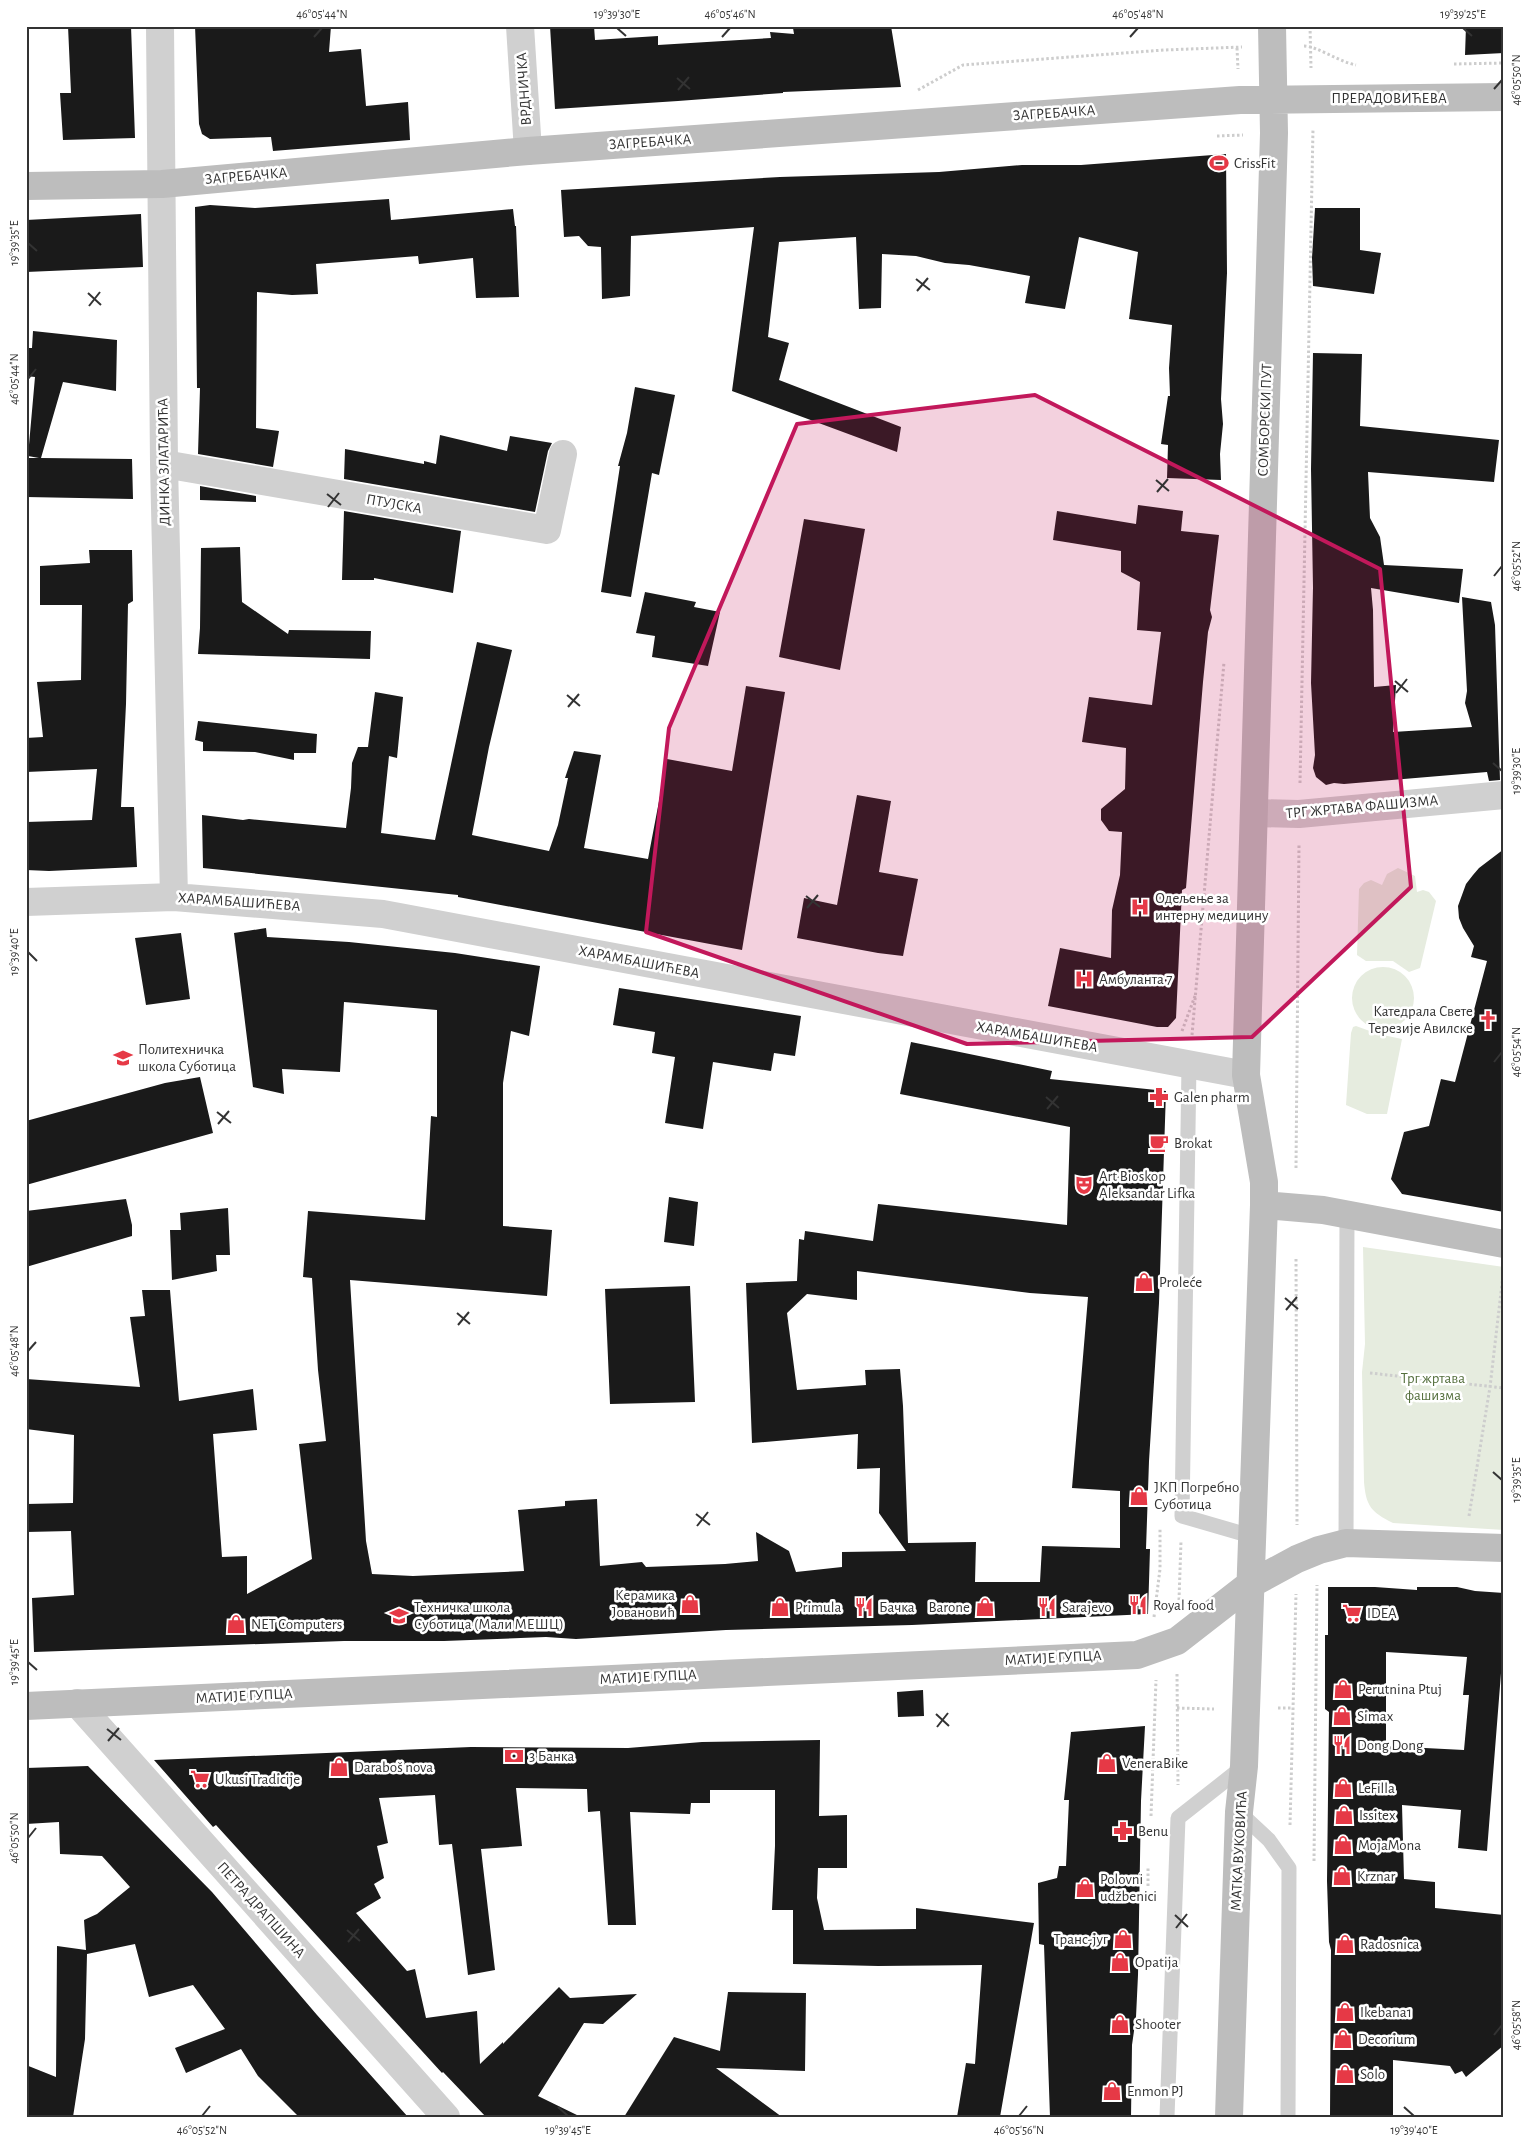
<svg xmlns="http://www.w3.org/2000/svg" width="1530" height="2143" font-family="'Alegreya Sans',sans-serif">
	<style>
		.green { fill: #e6ecdf }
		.building { fill: #1a1a1a; fill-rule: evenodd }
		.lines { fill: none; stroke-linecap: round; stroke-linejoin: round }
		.path { stroke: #cdcdcd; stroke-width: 3; stroke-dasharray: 2.5 2.5; stroke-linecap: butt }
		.lane { stroke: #d0d0d0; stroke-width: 15 }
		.street { stroke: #d0d0d0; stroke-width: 28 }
		.secondary { stroke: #bdbdbd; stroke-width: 28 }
		.marked { fill: #c2185b; fill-opacity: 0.2; stroke: #c2185b; stroke-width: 4; stroke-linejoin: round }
		.ticks { fill: none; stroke: #333; stroke-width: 2 }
		.labels { text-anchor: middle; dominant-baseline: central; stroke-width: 5; stroke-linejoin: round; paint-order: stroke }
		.street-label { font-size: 15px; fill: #333; stroke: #fff }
		.poi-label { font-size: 15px; fill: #333; stroke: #fff; text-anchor: start }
		.park-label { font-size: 15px; fill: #56703f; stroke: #fff }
		.neatline { fill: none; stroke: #333; stroke-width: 2 }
		.ticks-label { font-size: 12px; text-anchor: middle; fill: #333 }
	</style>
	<rect width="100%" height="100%" fill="#fff"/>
	<path class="green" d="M1398 868 1415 876 1417 892 1423 890 1429 892 1436 901 1421 964 1420 968 1409 972 1393 961H1366L1357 955 1359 889 1364 883 1371 880 1382 885 1387 874Z
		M1352 998a31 31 0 1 1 62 0a31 31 0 1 1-62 0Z
		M1356 1026 1378 1034 1402 1039 1387 1114H1367L1346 1105 1351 1033 1353 1027Z
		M1363 1247 1504 1267V1530L1393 1523C1371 1512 1366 1506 1364 1482L1362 1372 1365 1344Z"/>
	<path class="building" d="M68 26H131L135 138 63 140 60 93H71Z
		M195 26H331L329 52 361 49 366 106 408 102 410 140 273 151 271 137 210 139 202 134 199 124Z
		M550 26H594L595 40 658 36V45L771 38 770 32 794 34 793 28 814 26H891L901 87 783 92V93L678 101 555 109Z
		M1466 26H1504V53L1465 55Z
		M1226 154 1227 273 1221 399 1223 424 1220 454 1221 480 1167 478 1168 445 1161 444 1168 396H1170L1169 368 1172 325 1129 319 1138 252 1079 237 1065 309 1025 303 1030 276 969 265 945 263 916 256 882 254 881 308 859 309 856 237 779 242 768 337 789 343 779 380 901 427 897 452 732 391 754 227 631 236 630 296 602 299 601 247 588 246 579 236 564 237 561 190 780 177 939 172 1022 165H1081Z
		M389 199 391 220 513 209 515 226H516L519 297 476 298 473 258 419 264 418 256 316 264 318 294 292 295 257 292 256 428 279 431 273 467 198 454 200 388H197L195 207 210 205 255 208Z
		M1315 208H1360V250L1381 253 1374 294 1313 286 1312 258Z
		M141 214 143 267 26 272V220Z
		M33 331 117 340 116 391 63 382 41 458 132 459 133 499 26 497V458H39L28 456 35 377 26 376V348H32Z
		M1313 353 1362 354 1360 426 1499 440 1494 482 1368 472 1370 518 1380 537 1384 565 1463 569 1459 603 1371 588 1373 610 1374 687 1396 685 1393 732 1472 727 1465 703 1467 691 1462 597 1491 602 1495 625 1500 780 1489 781 1487 772 1344 784 1334 783 1326 785 1316 777 1313 768 1315 755 1311 683 1313 587 1311 469Z
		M635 387 675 395 659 475 652 473 631 597 601 592 620 466H618L627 433Z
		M440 435 507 451 510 436 552 443 548 451 535 512 344 479 345 449 424 464V461L436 464Z
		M200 486 256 496V502L200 500Z
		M1138 505 1183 511 1181 531 1219 535 1210 610 1212 617 1208 632 1203 682 1186 888 1182 890 1176 1018 1168 1027H1157L1048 1006 1060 948 1111 958 1112 910 1120 875 1122 832 1109 831 1101 820V809L1125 789 1126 748 1082 742 1089 697 1152 705 1161 632 1137 630 1140 582 1121 572V551L1053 540 1057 511 1136 524Z
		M344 511 461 531 453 593 374 578V580H342Z
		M804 519 865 529 840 670 779 657Z
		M240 547 242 602 288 634 289 630 371 631 370 659 198 654 200 628 201 548Z
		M89 550H132L133 601 128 604 126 704 121 807H134L137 867 49 871 26 870V822L92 820 97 769 26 772V738L43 737 37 682 81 680 82 605H40V566L90 563Z
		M645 592 696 602 694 607 720 612 708 666 652 657 655 636 636 633Z
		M477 642 512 650 489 747 472 835 549 851 558 825 568 778H565L574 751 601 755 584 848 648 859 667 759 732 771 746 686 785 692 742 950 458 897V895L203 868 202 815 243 820 249 819 346 828 351 788 352 763 358 747H368L375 692 403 697 397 758 389 756 381 833 435 840Z
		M198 721 317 734 316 753H294V760L255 752 203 751V742L195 740Z
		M857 795 891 801 879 872 918 879 903 956 878 953 797 938 804 898 837 905Z
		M1504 849V1212L1402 1194 1391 1179 1404 1132 1429 1126 1441 1079 1455 1082 1487 961 1471 957 1474 946 1463 928 1459 918 1458 906 1466 884 1473 875 1479 868Z
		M266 928 267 937 349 942 455 953 540 966 529 1036 511 1031 503 1083V1226L552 1230 547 1296 350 1280 366 1541 372 1574 413 1576 524 1571 518 1510 565 1506V1501L597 1499 600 1566 642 1562 646 1567 725 1564 758 1561 756 1532 789 1551 796 1572 842 1567V1552L906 1551 879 1513 880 1468 857 1469 858 1434 752 1443 746 1283 797 1281 799 1239 804 1240 805 1231 873 1241 878 1204 1067 1225 1070 1127 900 1094 911 1042 1052 1071 1050 1079 1166 1091 1159 1303 1149 1461 1146 1549H1150L1148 1614 912 1625 726 1630 576 1639 546 1637 444 1641H344L34 1652 32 1598 74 1595 71 1531 26 1532V1504L73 1503 74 1435 26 1429V1379L140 1387 130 1317 145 1316 142 1290H170L179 1401 253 1389 257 1430 213 1434 222 1557 247 1556V1594L312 1559 299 1444 326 1441 318 1370 312 1278 303 1277 308 1211 425 1220 431 1116 437 1117V1010L344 1002 340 1072 282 1069 284 1094 253 1087 234 933ZM857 1271 1030 1293 1088 1297 1072 1488 1120 1491V1548L1042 1546 1040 1582H975L976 1542 908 1543 903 1406 900 1369 865 1370 866 1385 797 1390 787 1313 807 1294 857 1300Z
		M181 933 190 999 146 1005 135 938Z
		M619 988 801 1016 795 1056 774 1053 771 1071 713 1062 703 1129 665 1123 675 1057 652 1053 655 1032 613 1025Z
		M200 1077 213 1133 26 1185V1121L165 1083Z
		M669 1197 698 1202 694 1246 664 1242Z
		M126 1199 132 1225V1236L26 1267V1211Z
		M228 1208 230 1255H216L217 1271 172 1280 170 1230H181L180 1213Z
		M690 1286 695 1402 610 1404 605 1289Z
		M1328 1587H1375L1417 1590V1587H1457L1475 1591 1504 1593V1635L1487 1851 1458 1848 1461 1810 1402 1805 1404 1879 1435 1882V1908L1504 1915V2045L1466 2077 1462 2071 1455 2074 1450 2066 1393 2060V2117H1330L1331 1950 1329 1942 1327 1881 1329 1712 1325 1709V1635H1328ZM1386 1652 1467 1657 1463 1695H1469L1464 1750 1386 1746Z
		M923 1690 924 1716 898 1717 897 1692Z
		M1145 1726 1141 1801 1138 1975 1136 2017 1132 2045 1131 2117H1050L1044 1945 1039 1944 1038 1883 1057 1878 1059 1866H1066L1069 1800H1064L1071 1732Z
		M820 1740 819 1816 847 1815V1868H818L817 1898 824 1930 916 1929V1908L1034 1923 1000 2117H957L966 2063 975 2064 982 1965 878 1966 793 1964V1910H772L775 1846V1790H710V1803H691L690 1814 630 1812 636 1925H608L600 1811 588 1812 587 1789 516 1788 522 1846 481 1849 495 1970 468 1975 452 1844 439 1845 435 1795 379 1798 388 1843 377 1846 384 1878 374 1884 381 1898 356 1913 407 1971 415 1969 426 2018 477 2011 480 2064 503 2042V2044L559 1987 570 1998 637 1994 603 2024 584 2023 538 2096 581 2117H486L443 2072 442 2073 216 1825 213 1827 154 1760 471 1747 628 1748 702 1742Z
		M88 1766 212 1892 317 2015 408 2117H299L258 2076 241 2049 186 2073 175 2048 225 2029 193 1985 149 1997 135 1944 87 1954 85 2039 73 2117H26V2065L56 2077 57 1946 86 1950 84 1920 97 1914 130 1887 102 1856 60 1854 59 1822 26 1824V1768Z
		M728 1992 806 1993 805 2071 716 2068 782 2117H624L674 2037 720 2051Z"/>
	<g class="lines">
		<path class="path" d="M1310 26 1311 68
			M1304 46C1317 46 1339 62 1356 65
			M1237 48 1238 69
			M1454 64 1504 63
			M918 90 963 65 1164 50 1242 47
			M1217 136 1243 135
			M1300 783 1313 129
			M1182 1031 1195 996
			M1192 1035 1224 662
			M1296 1168 1299 844
			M1296 1259 1297 1525
			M1370 1373 1504 1388
			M1469 1516 1490 1387 1503 1275
			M1179 1600 1181 1541
			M1154 1617 1160 1569V1528
			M1177 1674 1178 1785
			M1177 1708 1214 1709
			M1278 1708H1293
			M1151 1816 1156 1680
			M1290 1825 1296 1594
			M1314 1861 1317 1585
			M1148 1886V1867"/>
		<path class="lane" d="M1189 1065 1182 1516 1251 1536
			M1346 1543 1347 1215
			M1239 1812 1269 1840 1289 1868 1288 2117
			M1167 2117 1178 1818 1244 1766"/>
		<path class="street" d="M160 26 164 464 174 897
			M520 26 528 151
			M164 464 547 530 563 454
			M1254 813 1299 814 1504 795
			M26 902 174 897 383 914 1246 1075
			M77 1703 446 2117"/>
		<path class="secondary" d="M26 186 162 184 528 151 1240 100 1504 97
			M1264 1205 1323 1210 1504 1244
			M26 1706 1137 1655 1177 1641 1249 1585 1297 1559 1319 1550 1346 1543 1504 1548
			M1229 2117 1239 1812 1244 1766 1264 1205V1182L1246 1075 1274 133 1272 26"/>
	</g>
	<path class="marked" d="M1035 395 1380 569 1411 887 1252 1037 967 1044 646 932 669 728 797 424Z"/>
	<path class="ticks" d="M617 28 626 36M1463 28 1472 36M314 37 322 28M722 37 730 28M1130 37 1138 28M677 78 690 89M1494 89 1502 80M678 90 689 77M28 243 37 251M916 279 930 290M917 291 928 278M88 293 101 305M89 306 100 292M28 379 36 369M1156 480 1169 491M1157 492 1168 479M327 494 341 505M328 507 339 493M1494 576 1502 566M1395 681 1408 692M1396 693 1407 679M567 695 580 706M568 707 579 694M1493 763 1502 771M806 896 820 907M807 908 818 895M28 952 37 961M1494 1062 1502 1052M1046 1097 1059 1108M1047 1109 1058 1096M217 1112 231 1123M218 1124 229 1111M1285 1298 1298 1309M1286 1310 1297 1297M457 1313 470 1324M458 1325 469 1312M28 1351 36 1342M1493 1472 1502 1480M696 1514 710 1525M697 1526 708 1512M28 1662 37 1670M936 1714 949 1726M937 1727 948 1713M107 1729 121 1740M108 1741 119 1728M28 1838 36 1828M1175 1915 1188 1927M1176 1928 1187 1914M347 1930 360 1941M348 1942 359 1929M1494 2035 1502 2025M558 2107 568 2116M1404 2107 1414 2116M202 2116 210 2106M1019 2116 1027 2106"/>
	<defs>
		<g id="stadium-bare" transform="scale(1.5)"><path d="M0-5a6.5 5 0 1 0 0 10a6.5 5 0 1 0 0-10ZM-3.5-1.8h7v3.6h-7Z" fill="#e63946" stroke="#fff" stroke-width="2.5" paint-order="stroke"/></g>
		<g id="hospital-bare" transform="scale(1.5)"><path d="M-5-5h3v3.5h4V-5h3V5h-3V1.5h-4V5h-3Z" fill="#e63946" stroke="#fff" stroke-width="2.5" paint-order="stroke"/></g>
		<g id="church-bare" transform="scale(1.5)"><path d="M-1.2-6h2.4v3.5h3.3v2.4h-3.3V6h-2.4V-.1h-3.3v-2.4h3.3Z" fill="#e63946" stroke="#fff" stroke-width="2.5" paint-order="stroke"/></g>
		<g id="school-bare" transform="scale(1.5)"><path d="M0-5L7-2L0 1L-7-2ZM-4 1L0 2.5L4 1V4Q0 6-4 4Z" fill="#e63946" stroke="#fff" stroke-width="2.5" paint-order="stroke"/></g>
		<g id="pharmacy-bare" transform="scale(1.5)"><path d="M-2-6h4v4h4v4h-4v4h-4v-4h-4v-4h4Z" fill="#e63946" stroke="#fff" stroke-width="2.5" paint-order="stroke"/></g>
		<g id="cafe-bare" transform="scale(1.5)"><path d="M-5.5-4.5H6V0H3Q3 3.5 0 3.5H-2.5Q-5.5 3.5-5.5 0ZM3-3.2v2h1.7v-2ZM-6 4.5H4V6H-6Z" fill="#e63946" stroke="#fff" stroke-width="2.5" paint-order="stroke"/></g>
		<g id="theatre-bare" transform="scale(1.5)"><path d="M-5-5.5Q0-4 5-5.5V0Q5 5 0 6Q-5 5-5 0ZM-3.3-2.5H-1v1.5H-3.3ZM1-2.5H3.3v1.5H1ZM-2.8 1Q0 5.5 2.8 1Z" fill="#e63946" stroke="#fff" stroke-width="2.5" paint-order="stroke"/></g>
		<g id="shop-bare" transform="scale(1.5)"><path d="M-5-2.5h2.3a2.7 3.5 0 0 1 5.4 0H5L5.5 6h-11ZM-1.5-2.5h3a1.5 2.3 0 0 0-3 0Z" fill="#e63946" stroke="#fff" stroke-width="2.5" paint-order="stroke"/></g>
		<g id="restaurant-bare" transform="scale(1.5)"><path d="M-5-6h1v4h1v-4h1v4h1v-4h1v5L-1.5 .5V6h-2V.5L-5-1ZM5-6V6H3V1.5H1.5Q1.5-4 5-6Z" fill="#e63946" stroke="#fff" stroke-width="2.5" paint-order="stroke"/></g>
		<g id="supermarket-bare" transform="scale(1.5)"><path d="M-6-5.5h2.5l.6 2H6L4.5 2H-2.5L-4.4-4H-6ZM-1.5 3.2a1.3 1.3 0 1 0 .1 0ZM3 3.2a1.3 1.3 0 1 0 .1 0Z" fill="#e63946" stroke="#fff" stroke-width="2.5" paint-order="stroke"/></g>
		<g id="bank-bare" transform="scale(1.5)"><path d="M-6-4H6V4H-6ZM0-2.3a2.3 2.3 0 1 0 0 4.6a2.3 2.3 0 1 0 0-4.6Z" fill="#e63946" stroke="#fff" stroke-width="2.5" paint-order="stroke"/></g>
	</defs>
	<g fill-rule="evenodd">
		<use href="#stadium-bare" x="1219" y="163"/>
		<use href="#hospital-bare" x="1140" y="907"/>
		<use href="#hospital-bare" x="1084" y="979"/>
		<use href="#church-bare" x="1488" y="1020"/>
		<use href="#school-bare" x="123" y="1058"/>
		<use href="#pharmacy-bare" x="1159" y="1097"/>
		<use href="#cafe-bare" x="1159" y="1143"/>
		<use href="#theatre-bare" x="1084" y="1185"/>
		<use href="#shop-bare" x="1144" y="1282"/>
		<use href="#shop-bare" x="1139" y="1496"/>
		<use href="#shop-bare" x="690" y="1604"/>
		<use href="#restaurant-bare" x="1138" y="1605"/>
		<use href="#shop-bare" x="780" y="1607"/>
		<use href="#restaurant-bare" x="864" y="1607"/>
		<use href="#shop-bare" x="985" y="1607"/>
		<use href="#restaurant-bare" x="1047" y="1607"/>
		<use href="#supermarket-bare" x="1352" y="1613"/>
		<use href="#school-bare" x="399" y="1616"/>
		<use href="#shop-bare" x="236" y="1624"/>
		<use href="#shop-bare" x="1343" y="1689"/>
		<use href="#shop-bare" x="1342" y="1716"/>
		<use href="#restaurant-bare" x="1342" y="1745"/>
		<use href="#bank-bare" x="514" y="1756"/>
		<use href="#shop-bare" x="1107" y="1763"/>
		<use href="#shop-bare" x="339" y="1767"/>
		<use href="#supermarket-bare" x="200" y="1779"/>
		<use href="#shop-bare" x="1343" y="1788"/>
		<use href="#shop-bare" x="1344" y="1815"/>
		<use href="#pharmacy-bare" x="1123" y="1831"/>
		<use href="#shop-bare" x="1343" y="1845"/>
		<use href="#shop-bare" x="1342" y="1876"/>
		<use href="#shop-bare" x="1085" y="1888"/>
		<use href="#shop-bare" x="1123" y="1939"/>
		<use href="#shop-bare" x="1345" y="1944"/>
		<use href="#shop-bare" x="1120" y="1962"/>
		<use href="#shop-bare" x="1345" y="2012"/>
		<use href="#shop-bare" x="1120" y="2024"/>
		<use href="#shop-bare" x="1343" y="2039"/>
		<use href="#shop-bare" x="1345" y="2074"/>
		<use href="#shop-bare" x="1112" y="2091"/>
	</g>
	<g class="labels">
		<g class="street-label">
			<text transform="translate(524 89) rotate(-94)">ВРДНИЧКА</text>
			<text x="1389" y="98">ПРЕРАДОВИЋЕВА</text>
			<text transform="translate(1054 113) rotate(-4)">ЗАГРЕБАЧКА</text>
			<text transform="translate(650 142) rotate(-4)">ЗАГРЕБАЧКА</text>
			<text transform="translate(246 176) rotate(-5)">ЗАГРЕБАЧКА</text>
			<text transform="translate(1265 420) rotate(-88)">СОМБОРСКИ ПУТ</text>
			<text transform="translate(164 462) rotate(-91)">ДИНКА ЗЛАТАРИЋА</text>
			<text transform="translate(394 504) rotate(10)">ПТУЈСКА</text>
			<text transform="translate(1362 807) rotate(-5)">ТРГ ЖРТАВА ФАШИЗМА</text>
			<text transform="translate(239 902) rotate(4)">ХАРАМБАШИЋЕВА</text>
			<text transform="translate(639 962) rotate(11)">ХАРАМБАШИЋЕВА</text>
			<text transform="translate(1037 1037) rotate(10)">ХАРАМБАШИЋЕВА</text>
			<text transform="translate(1053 1658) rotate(-3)">МАТИЈЕ ГУПЦА</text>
			<text transform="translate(648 1677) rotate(-3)">МАТИЈЕ ГУПЦА</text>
			<text transform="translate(244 1696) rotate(-3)">МАТИЈЕ ГУПЦА</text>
			<text transform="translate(1239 1851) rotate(-87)">МАТКА ВУКОВИЋА</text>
			<text transform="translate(261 1910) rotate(48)">ПЕТРА ДРАПШИНА</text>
		</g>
		<g class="poi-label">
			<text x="1234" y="163">CrissFit</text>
			<text x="1155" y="898">Одељење за<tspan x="1155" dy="17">интерну медицину</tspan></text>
			<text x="1099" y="979">Амбуланта 7</text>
			<text x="1473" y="1011" text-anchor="end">Катедрала Свете<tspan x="1473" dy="17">Терезије Авилске</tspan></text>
			<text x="138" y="1049">Политехничка<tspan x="138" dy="17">школа Суботица</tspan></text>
			<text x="1174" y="1097">Galen pharm</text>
			<text x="1174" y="1143">Brokat</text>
			<text x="1099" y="1176">Art Bioskop<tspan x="1099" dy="17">Aleksandar Lifka</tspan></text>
			<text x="1159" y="1282">Proleće</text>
			<text x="1154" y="1487">ЈКП Погребно<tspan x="1154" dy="17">Суботица</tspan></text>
			<text x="675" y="1595" text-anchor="end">Керамика<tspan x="675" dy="17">Јовановић</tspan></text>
			<text x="1153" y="1605">Royal food</text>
			<text x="414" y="1607">Техничка школа<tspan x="414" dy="17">Суботица (Мали МЕШЦ)</tspan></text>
			<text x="795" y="1607">Primula</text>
			<text x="879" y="1607">Бачка</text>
			<text x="970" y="1607" text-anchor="end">Barone</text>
			<text x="1062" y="1607">Sarajevo</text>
			<text x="1367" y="1613">IDEA</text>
			<text x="251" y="1624">NET Computers</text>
			<text x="1358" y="1689">Perutnina Ptuj</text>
			<text x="1357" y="1716">Simax</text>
			<text x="1357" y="1745">Dong Dong</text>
			<text x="529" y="1756">3 Банка</text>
			<text x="1122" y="1763">VeneraBike</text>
			<text x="354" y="1767">Daraboš nova</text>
			<text x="215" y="1779">Ukusi Tradicije</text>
			<text x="1358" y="1788">LeFilla</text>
			<text x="1359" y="1815">Issitex</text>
			<text x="1138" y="1831">Benu</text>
			<text x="1358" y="1845">MojaMona</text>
			<text x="1357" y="1876">Krznar</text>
			<text x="1100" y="1879">Polovni<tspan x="1100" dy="17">udžbenici</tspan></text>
			<text x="1108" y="1939" text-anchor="end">Транс-југ</text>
			<text x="1360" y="1944">Radosnica</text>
			<text x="1135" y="1962">Opatija</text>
			<text x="1360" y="2012">Ikebana1</text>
			<text x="1135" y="2024">Shooter</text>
			<text x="1358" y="2039">Decorium</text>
			<text x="1360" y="2074">Solo</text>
			<text x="1127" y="2091">Enmon PJ</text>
		</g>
		<g class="park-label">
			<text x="1433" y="1378">Трг жртава<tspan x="1433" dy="17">фашизма</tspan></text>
		</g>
	</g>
	<rect width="1530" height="2143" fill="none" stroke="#ffffff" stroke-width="55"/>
	<rect x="28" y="28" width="1474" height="2088" class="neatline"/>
	<g class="ticks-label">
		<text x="322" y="18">46°05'44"N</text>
		<text x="617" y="18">19°39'30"E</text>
		<text x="730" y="18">46°05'46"N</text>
		<text x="1138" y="18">46°05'48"N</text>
		<text x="1463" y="18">19°39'25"E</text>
		<text transform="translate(1516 80) rotate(-90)" y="4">46°05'50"N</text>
		<text transform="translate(14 243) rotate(-90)" y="4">19°39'35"E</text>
		<text transform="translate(14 379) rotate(-90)" y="4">46°05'44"N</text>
		<text transform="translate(1516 566) rotate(-90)" y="4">46°05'52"N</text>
		<text transform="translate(1516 771) rotate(-90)" y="4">19°39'30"E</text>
		<text transform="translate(14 952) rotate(-90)" y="4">19°39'40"E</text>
		<text transform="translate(1516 1052) rotate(-90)" y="4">46°05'54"N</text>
		<text transform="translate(14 1351) rotate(-90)" y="4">46°05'48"N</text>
		<text transform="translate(1516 1480) rotate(-90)" y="4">19°39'35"E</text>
		<text transform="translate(14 1662) rotate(-90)" y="4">19°39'45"E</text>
		<text transform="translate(14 1838) rotate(-90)" y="4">46°05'50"N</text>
		<text transform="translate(1516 2025) rotate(-90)" y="4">46°05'58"N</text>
		<text x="202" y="2134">46°05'52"N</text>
		<text x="568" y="2134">19°39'45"E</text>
		<text x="1019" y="2134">46°05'56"N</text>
		<text x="1414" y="2134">19°39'40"E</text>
	</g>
</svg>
